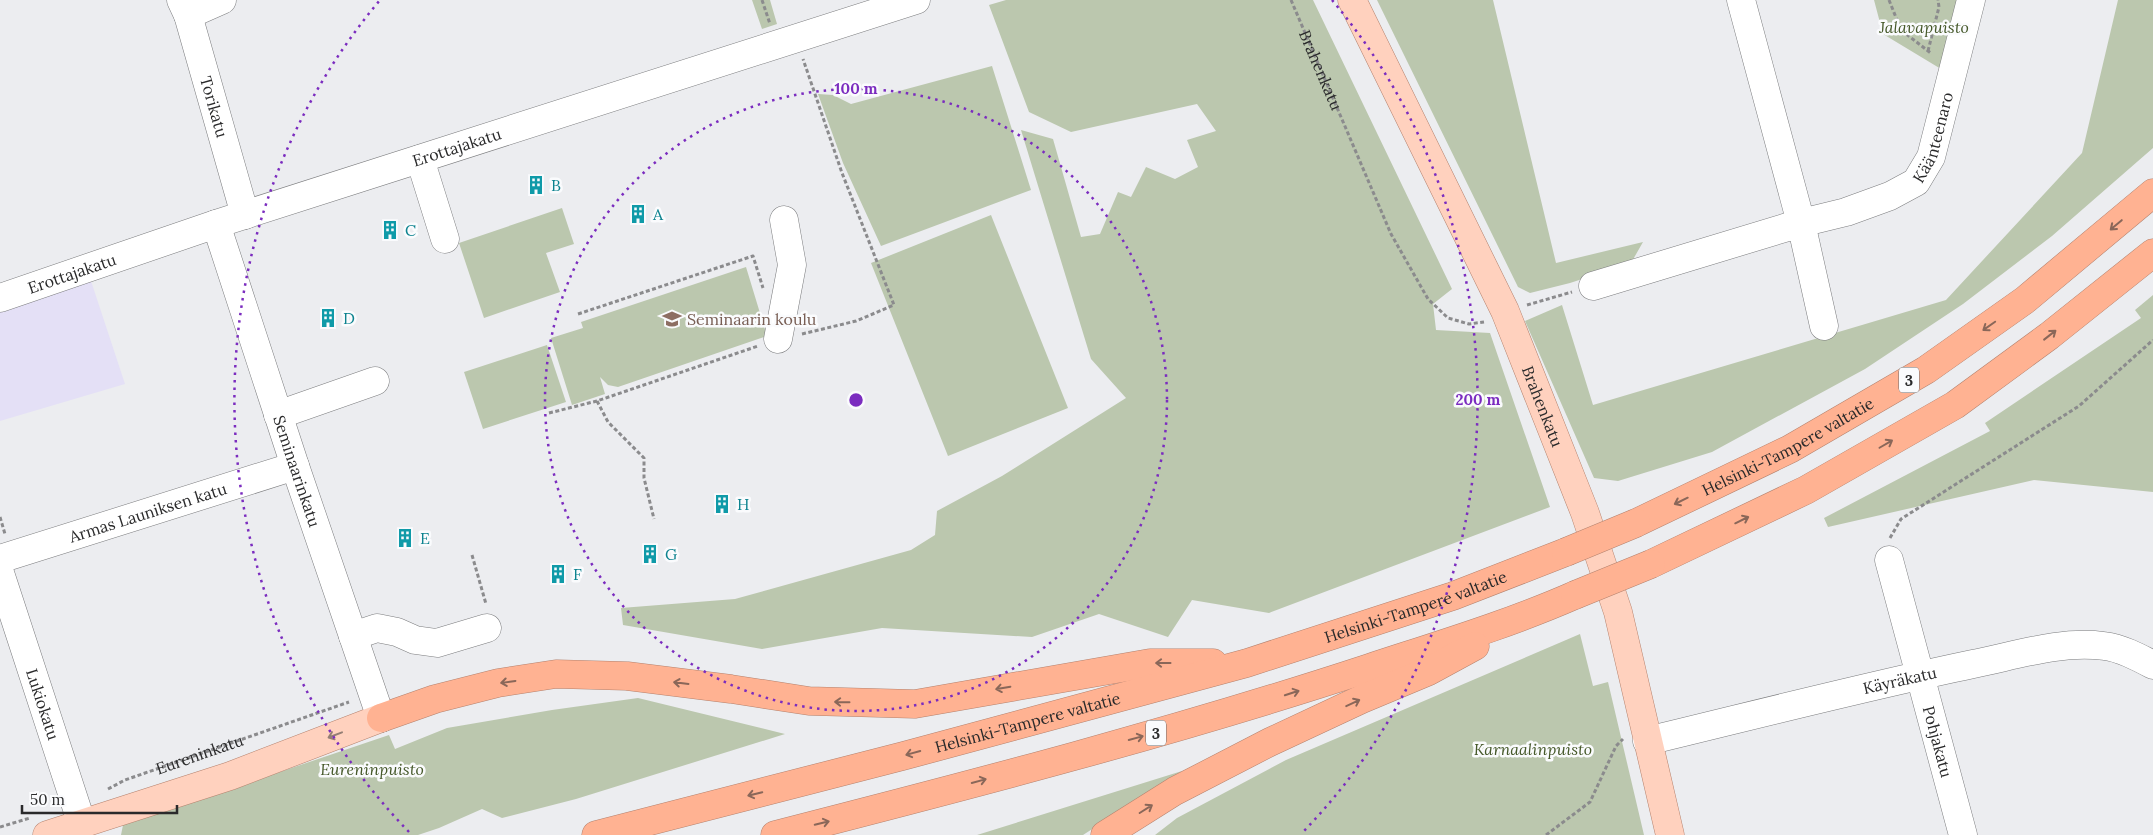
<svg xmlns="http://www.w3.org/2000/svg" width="2153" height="835" font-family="Lora,serif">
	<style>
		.commercial { fill: #e4e0f6 }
		.green { fill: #bbc7ae }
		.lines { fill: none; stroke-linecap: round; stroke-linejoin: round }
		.minor-casing { stroke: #7c7d7f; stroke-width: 29 }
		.major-casing { stroke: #b4826e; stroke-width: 29 }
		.highway-casing { stroke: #b4826e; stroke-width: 29 }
		.path { stroke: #8b8b8d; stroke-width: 3; stroke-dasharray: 4 2.5; stroke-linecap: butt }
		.minor { stroke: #fff; stroke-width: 28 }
		.major { stroke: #ffd1be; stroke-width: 28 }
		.highway { stroke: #ffb292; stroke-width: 28 }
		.highway-bridge-casing { stroke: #b4826e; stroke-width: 29; stroke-linecap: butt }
		.highway-bridge { stroke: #ffb292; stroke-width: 28 }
		.oneway { stroke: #8a6759 }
		.oneway2 { stroke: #947e74 }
		.ring { fill: none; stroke: #7b2cbf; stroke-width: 2.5; stroke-dasharray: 2.5 5 }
		.labels { text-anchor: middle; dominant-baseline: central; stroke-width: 5; stroke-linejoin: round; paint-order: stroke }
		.shield { fill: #fafbfd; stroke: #68696a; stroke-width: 1 }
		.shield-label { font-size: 15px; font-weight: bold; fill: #2a2a2b }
		.park-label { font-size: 16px; font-style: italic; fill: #455829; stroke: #fafbfd }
		.street-label { font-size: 16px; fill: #2a2a2b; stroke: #fafbfd }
		.culture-label { font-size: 16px; fill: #0d838f; stroke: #fafbfd; text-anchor: start }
		.education-label { font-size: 16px; fill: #785e54; stroke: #fafbfd; text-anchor: start }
		.centre { fill: #7b2cbf; stroke: #fafbfd; stroke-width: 2.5 }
		.ring-label { font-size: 15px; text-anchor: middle; font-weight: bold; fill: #7b2cbf; stroke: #fafbfd; stroke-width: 5; stroke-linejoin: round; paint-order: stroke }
	</style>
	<rect width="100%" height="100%" fill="#ecedf0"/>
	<path class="commercial" d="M90 278 125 384 0 421V309Z"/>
	<path class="green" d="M752 0H770L777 24 762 29Z
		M1006 0H1313L1452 289 1433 304 1436 330 1490 333 1550 507 1269 613 1192 600 1168 637 1099 614 1032 637 882 628 762 649 623 625 621 608 735 599 911 550 935 535 937 511 1002 476 1126 398 1091 359 1021 130 1053 139 1081 237 1100 234 1118 192 1131 197 1146 167 1175 179 1198 167 1187 140 1216 131 1197 104 1071 132 1029 112 989 5Z
		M1377 0H1493L1556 263 1643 242 1631 263 1570 283 1530 293 1518 287Z
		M1874 0H1960L1941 69 1883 34Z
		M2118 0H2153V148L2052 236 1963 304 1865 369 1712 452 1618 481 1594 478 1525 321 1562 305 1593 405 1946 300 2082 153Z
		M992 66 1031 190 881 246 843 163 818 94 833 95 851 104Z
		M562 208 574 244 546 253 560 292 484 318 459 243Z
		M991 215 1068 408 948 456 871 263Z
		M746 267 767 336 618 387 608 385 600 377 605 394 572 405 551 338 583 328 581 322Z
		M2153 295V492L2034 480 1828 527 1824 518 1990 431 1985 423 2141 318 2135 310Z
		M547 345 566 402 483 429 464 372Z
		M1580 634 1593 686 1608 682 1644 835H1155L1177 818 1286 760Z
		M638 698 785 734 576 799 502 818 482 809 439 828 418 835H121L123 825 389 735 395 749 447 728 552 710Z
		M1182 771 1083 835H977Z"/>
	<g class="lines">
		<g class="minor-casing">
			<g id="minor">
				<path id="s3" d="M181 0 188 15 245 215"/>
				<path id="s4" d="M1741 0 1801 223 1846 212 1890 196 1916 182 1931 157 1971 0"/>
				<path d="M188 15 222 0"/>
				<path d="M420 159 445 239"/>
				<path id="s5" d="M216 224 295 466 381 718"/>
				<path d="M1593 286 1801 223 1824 326"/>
				<path id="s6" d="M0 298 216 224 916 0"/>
				<path d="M778 339 792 265 784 220"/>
				<path d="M278 415 375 381"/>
				<path id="s7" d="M0 559 295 466"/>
				<path id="s8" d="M1889 560 1963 835"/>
				<path id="s9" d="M0 573 82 824"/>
				<path d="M353 636 377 628 397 632 415 640 437 643 487 628"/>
				<path id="s10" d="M1647 741C1755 715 1863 687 1973 664 2014 656 2061 640 2104 646 2121 648 2138 657 2153 665"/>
			</g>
		</g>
		<g class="major-casing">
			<g id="major">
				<path id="s11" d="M1352 0 1505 311 1585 513 1618 612 1670 835"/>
				<path d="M47 835 230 776 381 718"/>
			</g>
		</g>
		<g class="highway-casing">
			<g id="highway">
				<path id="s12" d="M1636 523 1790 449 1926 370 2025 300 2153 193"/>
				<path d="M1651 564 1806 490 1955 405 2049 336 2153 253"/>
				<path d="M381 718 435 699 498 683 556 674 627 676 731 689 809 701 915 704 1150 663H1213"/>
				<path id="s13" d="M596 835 903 756 1247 663 1453 596 1566 552"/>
				<path d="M775 835C974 784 1174 732 1369 668 1439 645 1509 624 1575 595"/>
				<path d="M1105 835 1175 791 1270 742 1362 699 1429 671 1475 646"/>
			</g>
		</g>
		<g class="path">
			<path d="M762 0 770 24"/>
			<path id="s1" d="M1291 0 1391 234 1428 299 1448 318 1469 324 1484 322"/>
			<path d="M1889 0 1901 30 1932 54"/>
			<path d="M1928 51 1939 7 1938 0"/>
			<path d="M1527 305 1572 292"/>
			<path d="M578 314 753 256 763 288"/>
			<path d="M802 334 856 321 894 305 842 173 803 59"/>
			<path d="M597 401 608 422 644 458V478L654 519"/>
			<path d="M549 413 597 401 758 346"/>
			<path d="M0 517 5 534"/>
			<path d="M1890 538 1901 519 2079 406 2153 340"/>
			<path d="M472 555 486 604"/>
			<path id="s2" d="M108 789 125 780 349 702"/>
			<path d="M0 827 30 818"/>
			<path d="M1546 835 1590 802 1616 746 1623 739"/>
		</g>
		<use href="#minor" class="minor"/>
		<use href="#major" class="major"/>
		<use href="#highway" class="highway"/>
		<g class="highway-bridge-casing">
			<path id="highway-bridge" d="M1566 552 1636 523
				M1575 595 1651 564"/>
		</g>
		<use href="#highway-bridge" class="highway-bridge"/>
	</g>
	<defs><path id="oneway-shaft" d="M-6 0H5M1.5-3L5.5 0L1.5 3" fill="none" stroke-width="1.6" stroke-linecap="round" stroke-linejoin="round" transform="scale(1.25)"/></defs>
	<g class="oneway">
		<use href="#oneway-shaft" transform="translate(2116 225) rotate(140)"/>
		<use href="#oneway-shaft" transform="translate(1989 326) rotate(145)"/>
		<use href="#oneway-shaft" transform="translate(2050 335) rotate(-38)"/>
		<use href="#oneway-shaft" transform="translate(1886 444) rotate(-30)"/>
		<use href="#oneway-shaft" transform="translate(1681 501) rotate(154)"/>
		<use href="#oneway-shaft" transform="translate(1742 520) rotate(-26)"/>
		<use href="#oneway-shaft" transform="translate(1163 663) rotate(-180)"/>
		<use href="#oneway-shaft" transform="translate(508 682) rotate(172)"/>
		<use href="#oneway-shaft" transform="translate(681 683) rotate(-173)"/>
		<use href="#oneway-shaft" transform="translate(1003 688) rotate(170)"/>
		<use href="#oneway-shaft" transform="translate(1292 693) rotate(-18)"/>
		<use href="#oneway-shaft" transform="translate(842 702) rotate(-179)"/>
		<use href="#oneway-shaft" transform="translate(1353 703) rotate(-25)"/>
		<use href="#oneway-shaft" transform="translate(1136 738) rotate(-15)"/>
		<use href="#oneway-shaft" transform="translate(913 753) rotate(165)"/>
		<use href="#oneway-shaft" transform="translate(979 781) rotate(-15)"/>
		<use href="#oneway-shaft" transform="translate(755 794) rotate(166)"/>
		<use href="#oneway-shaft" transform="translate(1146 809) rotate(-32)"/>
		<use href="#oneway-shaft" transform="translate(822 823) rotate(-14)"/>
	</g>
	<use class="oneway2" href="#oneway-shaft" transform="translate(335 735) rotate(159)"/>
	<g class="ring">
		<circle cx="856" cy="400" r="311"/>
		<path d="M409 832A622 622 0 0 1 380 0M1332 0A622 622 0 0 1 1303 832"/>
	</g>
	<defs>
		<g id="building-bare" transform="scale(1.5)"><path d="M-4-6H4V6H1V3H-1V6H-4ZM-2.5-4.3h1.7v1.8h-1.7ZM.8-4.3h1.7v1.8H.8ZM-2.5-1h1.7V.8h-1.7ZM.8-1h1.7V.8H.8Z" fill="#0f9aa8" stroke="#fafbfd" stroke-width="2.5" paint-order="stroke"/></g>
		<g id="school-bare" transform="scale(1.5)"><path d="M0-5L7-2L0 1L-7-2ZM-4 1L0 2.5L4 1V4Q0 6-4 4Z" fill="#8d6e63" stroke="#fafbfd" stroke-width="2.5" paint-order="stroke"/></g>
	</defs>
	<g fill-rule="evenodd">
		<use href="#building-bare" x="536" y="185"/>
		<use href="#building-bare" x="638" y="214"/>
		<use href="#building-bare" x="390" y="230"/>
		<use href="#building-bare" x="328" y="318"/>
		<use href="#school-bare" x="672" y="319"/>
		<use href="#building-bare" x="722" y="504"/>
		<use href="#building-bare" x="405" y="538"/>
		<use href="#building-bare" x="650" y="554"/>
		<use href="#building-bare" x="558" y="574"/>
	</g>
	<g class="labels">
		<g class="shield">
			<rect x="1899" y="367.5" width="20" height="25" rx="4"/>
			<rect x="1146" y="720.5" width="20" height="25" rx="4"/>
		</g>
		<g class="shield-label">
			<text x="1909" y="380">3</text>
			<text x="1156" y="733">3</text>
		</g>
		<g class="park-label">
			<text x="1924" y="27">Jalavapuisto</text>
			<text x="1533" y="749">Karnaalinpuisto</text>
			<text x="372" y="769">Eureninpuisto</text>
		</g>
		<g class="street-label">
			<text stroke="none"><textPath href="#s1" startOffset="76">Brahenkatu</textPath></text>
			<text stroke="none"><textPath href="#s3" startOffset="112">Torikatu</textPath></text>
			<text stroke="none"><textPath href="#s4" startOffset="402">Käänteenaro</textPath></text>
			<text stroke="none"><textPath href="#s6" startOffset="481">Erottajakatu</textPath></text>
			<text stroke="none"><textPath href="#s6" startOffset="76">Erottajakatu</textPath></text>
			<text stroke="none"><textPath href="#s11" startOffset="449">Brahenkatu</textPath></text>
			<text stroke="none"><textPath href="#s12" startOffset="170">Helsinki-Tampere valtatie</textPath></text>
			<text stroke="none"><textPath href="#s5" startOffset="260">Seminaarinkatu</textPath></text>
			<text stroke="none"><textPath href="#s7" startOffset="155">Armas Launiksen katu</textPath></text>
			<text stroke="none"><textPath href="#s13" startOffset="851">Helsinki-Tampere valtatie</textPath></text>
			<text stroke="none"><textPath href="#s10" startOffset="260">Käyräkatu</textPath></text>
			<text stroke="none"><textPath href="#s9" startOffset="138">Lukiokatu</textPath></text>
			<text stroke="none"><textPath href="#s13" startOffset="446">Helsinki-Tampere valtatie</textPath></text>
			<text stroke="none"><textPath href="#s8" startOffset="188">Pohjakatu</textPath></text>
			<text stroke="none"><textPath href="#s2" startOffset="98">Eureninkatu</textPath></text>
		</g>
		<g class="culture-label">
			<text x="551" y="185">B</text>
			<text x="653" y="214">A</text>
			<text x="405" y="230">C</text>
			<text x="343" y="318">D</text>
			<text x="737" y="504">H</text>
			<text x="420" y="538">E</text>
			<text x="665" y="554">G</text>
			<text x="573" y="574">F</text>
		</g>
		<g class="education-label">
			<text x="687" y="319">Seminaarin koulu</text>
		</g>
	</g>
	<circle cx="856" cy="400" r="8" class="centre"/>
	<g class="ring-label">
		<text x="856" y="94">100 m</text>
		<text x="1478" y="405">200 m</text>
	</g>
	<path d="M22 805v8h155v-8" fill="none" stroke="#2a2a2b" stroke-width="2.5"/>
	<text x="30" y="805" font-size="15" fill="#2a2a2b" stroke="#fafbfd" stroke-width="4" paint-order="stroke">50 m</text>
</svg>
